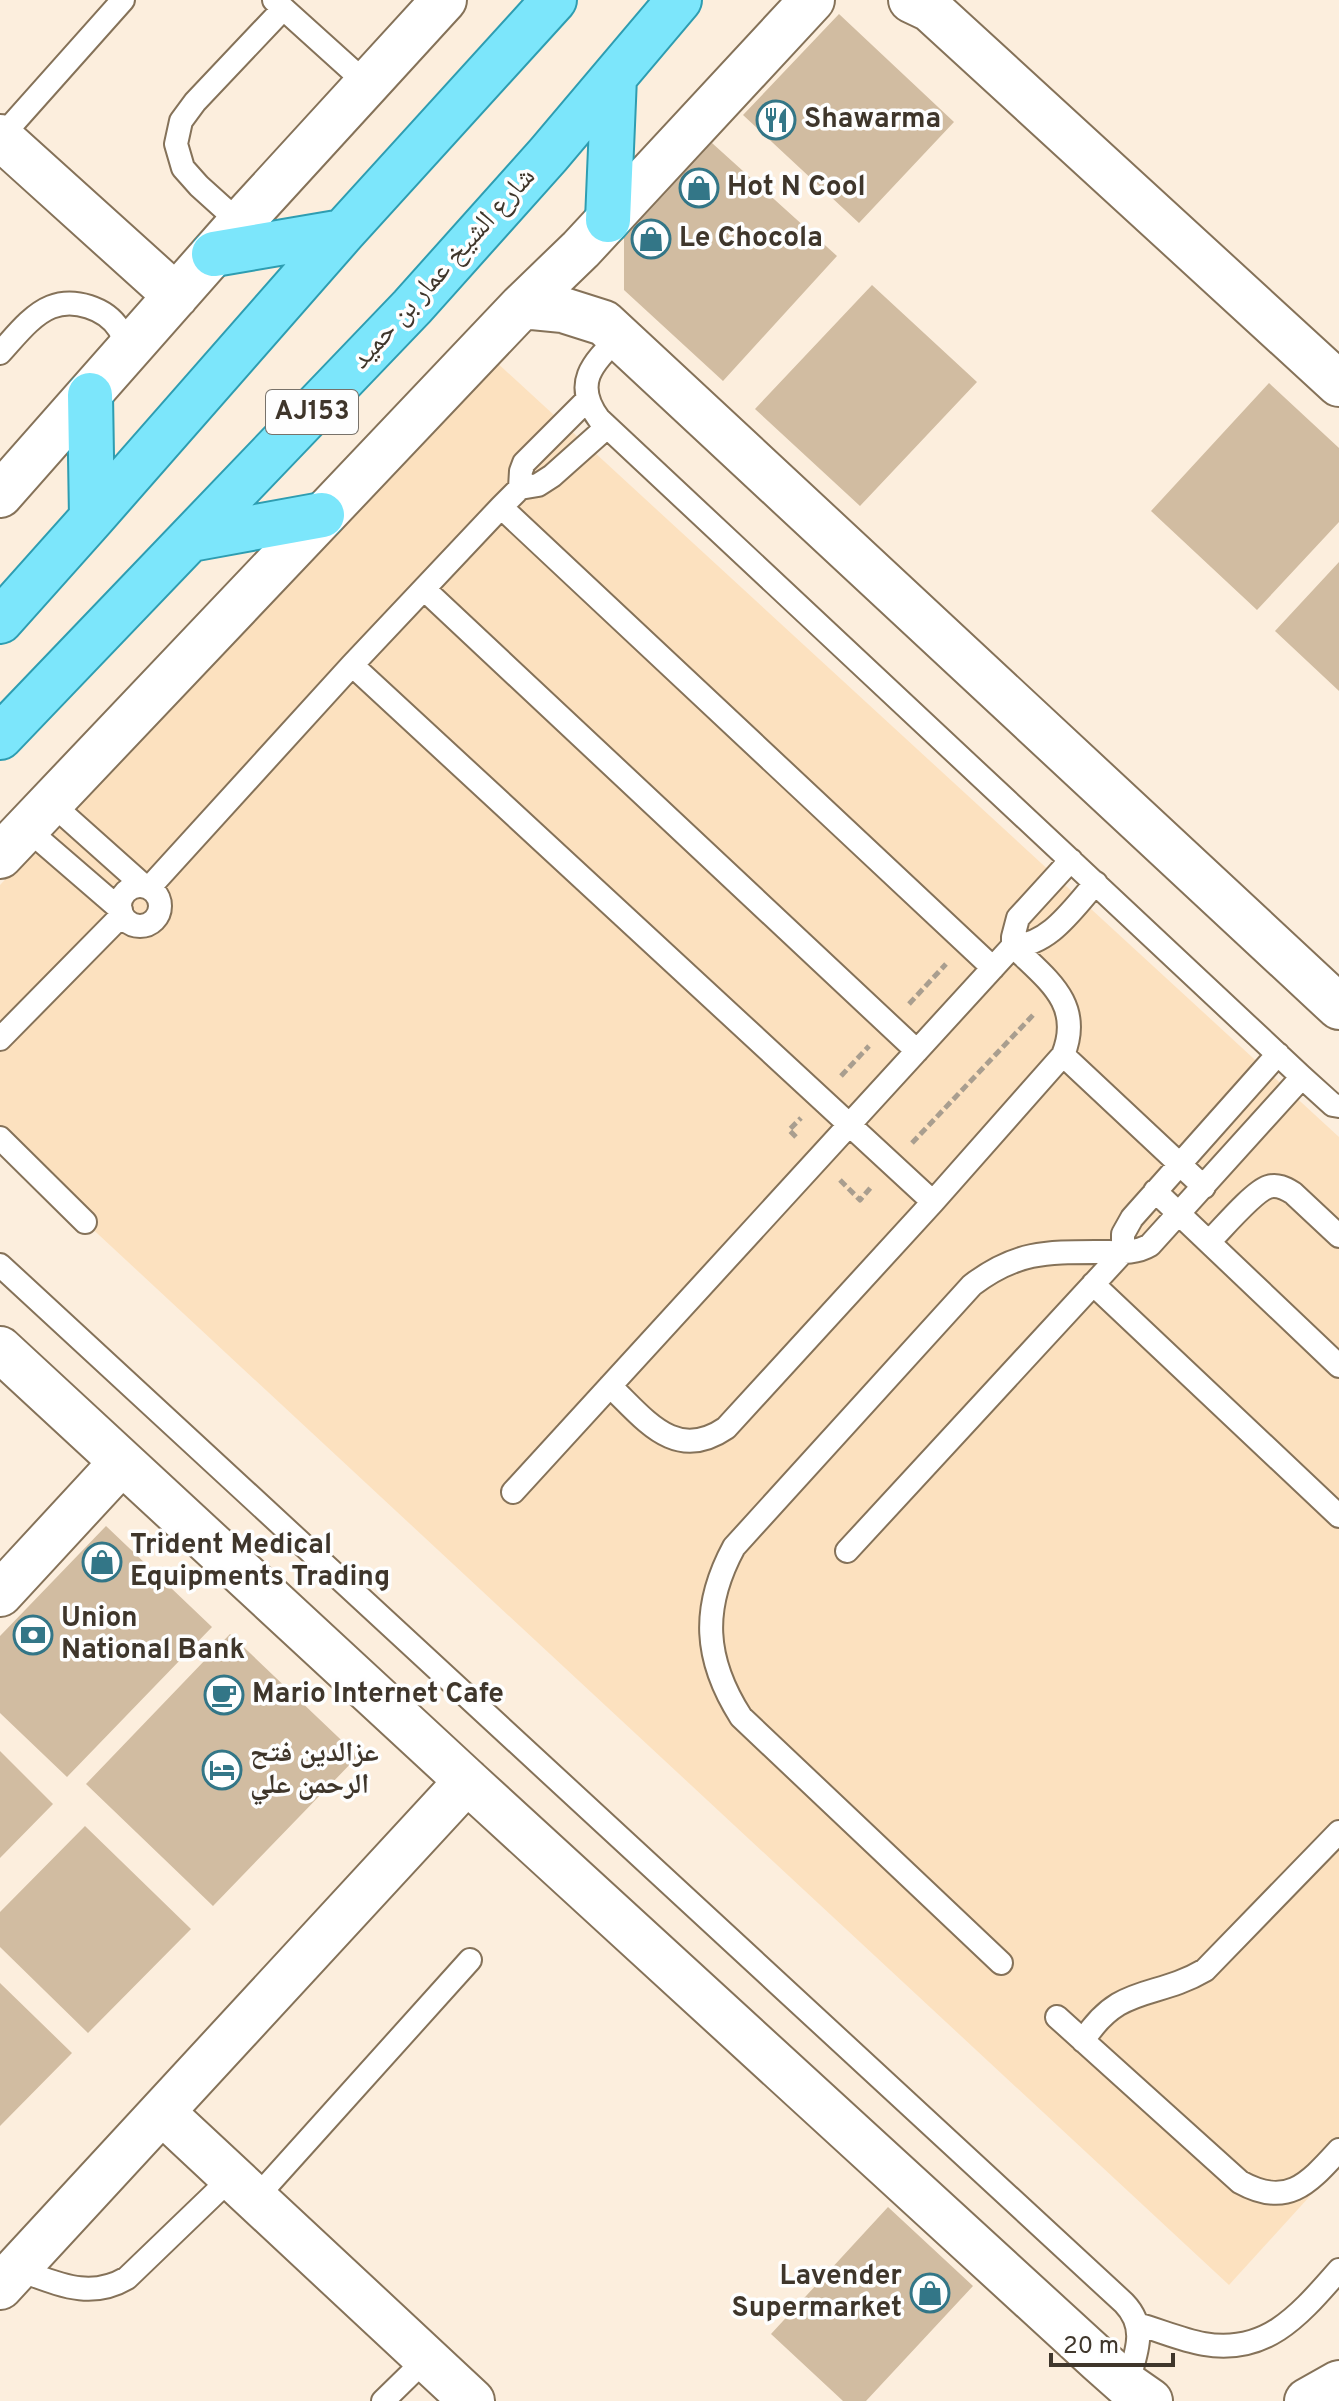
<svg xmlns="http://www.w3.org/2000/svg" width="1339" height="2401" font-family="Overpass,'Noto Naskh Arabic',sans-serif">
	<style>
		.built { fill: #fce1bf }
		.building { fill: #d1bca1 }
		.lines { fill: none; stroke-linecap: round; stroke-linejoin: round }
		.service-casing { stroke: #857259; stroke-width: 26 }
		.minor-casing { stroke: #857259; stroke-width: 48 }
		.tertiary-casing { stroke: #857259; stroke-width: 48 }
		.primary-casing { stroke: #2e9db1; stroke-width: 48 }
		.path { stroke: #a99e8f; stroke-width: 5; stroke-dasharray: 8 4; stroke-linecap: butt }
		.service { stroke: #fff; stroke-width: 22 }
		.minor { stroke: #fff; stroke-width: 44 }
		.tertiary { stroke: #fff; stroke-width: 44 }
		.primary { stroke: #7ce6fb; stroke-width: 44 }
		.labels { text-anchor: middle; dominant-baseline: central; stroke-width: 7; stroke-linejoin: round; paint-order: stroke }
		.shield { fill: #fefefe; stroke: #78726a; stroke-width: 2 }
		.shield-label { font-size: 26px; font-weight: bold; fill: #3f362b }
		.poi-label { font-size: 28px; font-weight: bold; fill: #3f362b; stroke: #fefefe; text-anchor: start }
		.street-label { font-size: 28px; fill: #3f362b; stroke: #fefefe }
	</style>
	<rect width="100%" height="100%" fill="#fceedd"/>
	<path class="built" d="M494 360 1339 1137V2164L1229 2285 0 1143V885Z"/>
	<path class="building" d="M839 14 954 122 859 223 743 115Z
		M712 143 837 256 723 381 624 290V238Z
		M872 285 977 382 860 506 755 409Z
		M1269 383 1339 448V522L1257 610 1151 511Z
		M1339 562V691L1275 631Z
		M106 1526 212 1627 67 1777 0 1713V1636Z
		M230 1634 358 1756 213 1906 86 1784Z
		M0 1751 53 1804 0 1858Z
		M85 1826 191 1929 88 2033 0 1947V1912Z
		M0 1983 72 2053 0 2126Z
		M888 2207 973 2286 866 2401H843L771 2334Z"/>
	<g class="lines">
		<g class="service-casing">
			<path id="service" d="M274 0 367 84
				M1 137 123 0
				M240 223 199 186 183 168 176 144 181 121 195 102 283 9
				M619 337C593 363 572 383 599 419L1302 1077 1333 1105 1339 1106
				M0 353C14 338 31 315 51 307 74 298 106 308 119 329 123 335 124 346 126 353
				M520 488 521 471 524 463 588 399
				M501 507 993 968
				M424 589 917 1051
				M352 665 933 1202
				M51 803 144 886
				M26 828 121 910
				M120 906a20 20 0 1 1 40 0a20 20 0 1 1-40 0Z
				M149 888 352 665 501 507 520 488 538 485 552 476 607 427
				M1013 946C1050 945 1073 908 1096 883
				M0 1039 122 915
				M1063 1055 1204 1187
				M0 1138 85 1222
				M1155 1191 1339 1366
				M1209 1242C1222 1229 1253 1192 1268 1187 1277 1184 1285 1188 1293 1193L1339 1236
				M0 1265 1124 2303C1149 2329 1135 2355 1127 2385
				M1093 1284 1339 1516
				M610 1386C645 1419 675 1463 726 1428L933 1202 1063 1055C1084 1003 1046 979 1013 946
				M513 1492 1013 946V937L1018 918 1071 860
				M847 1551 1123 1252V1234L1132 1218 1278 1054
				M1001 1963 741 1717C704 1659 701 1608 734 1547L972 1285C1017 1251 1047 1252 1101 1252 1118 1252 1135 1254 1150 1245L1302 1077
				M1057 2017 1240 2182C1287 2208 1308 2184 1339 2150
				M1083 2041C1120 1983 1154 2000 1205 1970L1339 1832
				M255 2199 470 1960
				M16 2269C55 2282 88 2301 127 2278L232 2177
				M1137 2324C1159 2330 1181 2340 1204 2344 1268 2355 1301 2313 1339 2270
				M383 2401 426 2359"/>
		</g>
		<g class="minor-casing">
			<path id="minor" d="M911 0 930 9 1339 384
				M0 137 176 296
				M522 306 563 310 604 323 1339 1007
				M0 495 240 223 444 0
				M0 856 522 306 581 249 812 0
				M0 1349 467 1781 1100 2361 1127 2385 1150 2401
				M0 1594 122 1462
				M162 2112 472 2401
				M0 2287 467 1781"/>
		</g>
		<g class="tertiary-casing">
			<path id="tertiary" d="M1307 2401 1339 2383"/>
		</g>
		<g class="primary-casing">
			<path id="primary" d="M608 220 614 77
				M214 254 343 232
				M90 395 92 518
				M191 539 322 515
				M0 621 92 518 343 232 554 0
				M0 737 412 307 548 155 679 0"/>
		</g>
		<path class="path" d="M909 1004 946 964
			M841 1076 869 1046
			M796 1137 789 1130 801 1118
			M912 1143 1034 1014
			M840 1180 860 1200 872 1186"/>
		<use href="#service" class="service"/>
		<use href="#minor" class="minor"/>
		<use href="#tertiary" class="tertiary"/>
		<use href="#primary" class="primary"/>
	</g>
	<defs>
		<g id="restaurant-ring" transform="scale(2)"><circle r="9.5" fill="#fefefe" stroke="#337687" stroke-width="1.5"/><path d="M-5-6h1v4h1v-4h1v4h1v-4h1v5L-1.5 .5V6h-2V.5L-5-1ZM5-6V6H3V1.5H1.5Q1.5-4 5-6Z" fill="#337687"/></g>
		<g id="shop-ring" transform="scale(2)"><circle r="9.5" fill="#fefefe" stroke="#337687" stroke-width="1.5"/><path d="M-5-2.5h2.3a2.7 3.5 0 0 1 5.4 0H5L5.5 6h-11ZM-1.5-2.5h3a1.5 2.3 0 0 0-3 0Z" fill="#337687"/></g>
		<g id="bank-ring" transform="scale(2)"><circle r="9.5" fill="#fefefe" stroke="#337687" stroke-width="1.5"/><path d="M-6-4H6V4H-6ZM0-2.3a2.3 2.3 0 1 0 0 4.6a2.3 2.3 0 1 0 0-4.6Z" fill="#337687"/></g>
		<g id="cafe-ring" transform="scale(2)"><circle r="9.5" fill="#fefefe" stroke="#337687" stroke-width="1.5"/><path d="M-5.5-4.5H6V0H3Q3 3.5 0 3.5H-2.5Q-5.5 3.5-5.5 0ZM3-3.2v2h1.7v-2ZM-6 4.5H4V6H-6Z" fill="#337687"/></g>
		<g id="hotel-ring" transform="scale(2)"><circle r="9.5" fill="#fefefe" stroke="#337687" stroke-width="1.5"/><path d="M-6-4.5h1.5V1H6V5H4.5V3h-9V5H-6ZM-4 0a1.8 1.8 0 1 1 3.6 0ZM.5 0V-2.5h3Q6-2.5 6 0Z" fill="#337687"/></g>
	</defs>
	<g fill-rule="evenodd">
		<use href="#restaurant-ring" x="776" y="120"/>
		<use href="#shop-ring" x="699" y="188"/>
		<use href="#shop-ring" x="651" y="239"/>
		<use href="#shop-ring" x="102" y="1562"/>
		<use href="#bank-ring" x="33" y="1635"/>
		<use href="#cafe-ring" x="224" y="1695"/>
		<use href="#hotel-ring" x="222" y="1770"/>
		<use href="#shop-ring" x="930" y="2293"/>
	</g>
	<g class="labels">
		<rect class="shield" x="266" y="390" width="92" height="44" rx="6"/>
		<g class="shield-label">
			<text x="312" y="412">AJ153</text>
		</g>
		<g class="poi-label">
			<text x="804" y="120">Shawarma</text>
			<text x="727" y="188">Hot N Cool</text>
			<text x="679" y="239">Le Chocola</text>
			<text x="130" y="1546">Trident Medical<tspan x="130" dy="32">Equipments Trading</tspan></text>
			<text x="61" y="1619">Union<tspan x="61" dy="32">National Bank</tspan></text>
			<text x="252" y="1695">Mario Internet Cafe</text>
			<text x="250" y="1754">عزالدين فتح<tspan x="250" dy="32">الرحمن علي</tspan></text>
			<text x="902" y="2277" text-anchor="end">Lavender<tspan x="902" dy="32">Supermarket</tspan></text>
		</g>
		<g class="street-label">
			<text transform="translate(444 269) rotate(-48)">شارع الشيخ عمار بن حميد</text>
		</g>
	</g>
	<path d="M1051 2353v12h122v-12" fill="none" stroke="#3f362b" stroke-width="4"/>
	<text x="1063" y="2353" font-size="24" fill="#3f362b" stroke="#fefefe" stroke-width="6" paint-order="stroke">20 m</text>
</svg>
